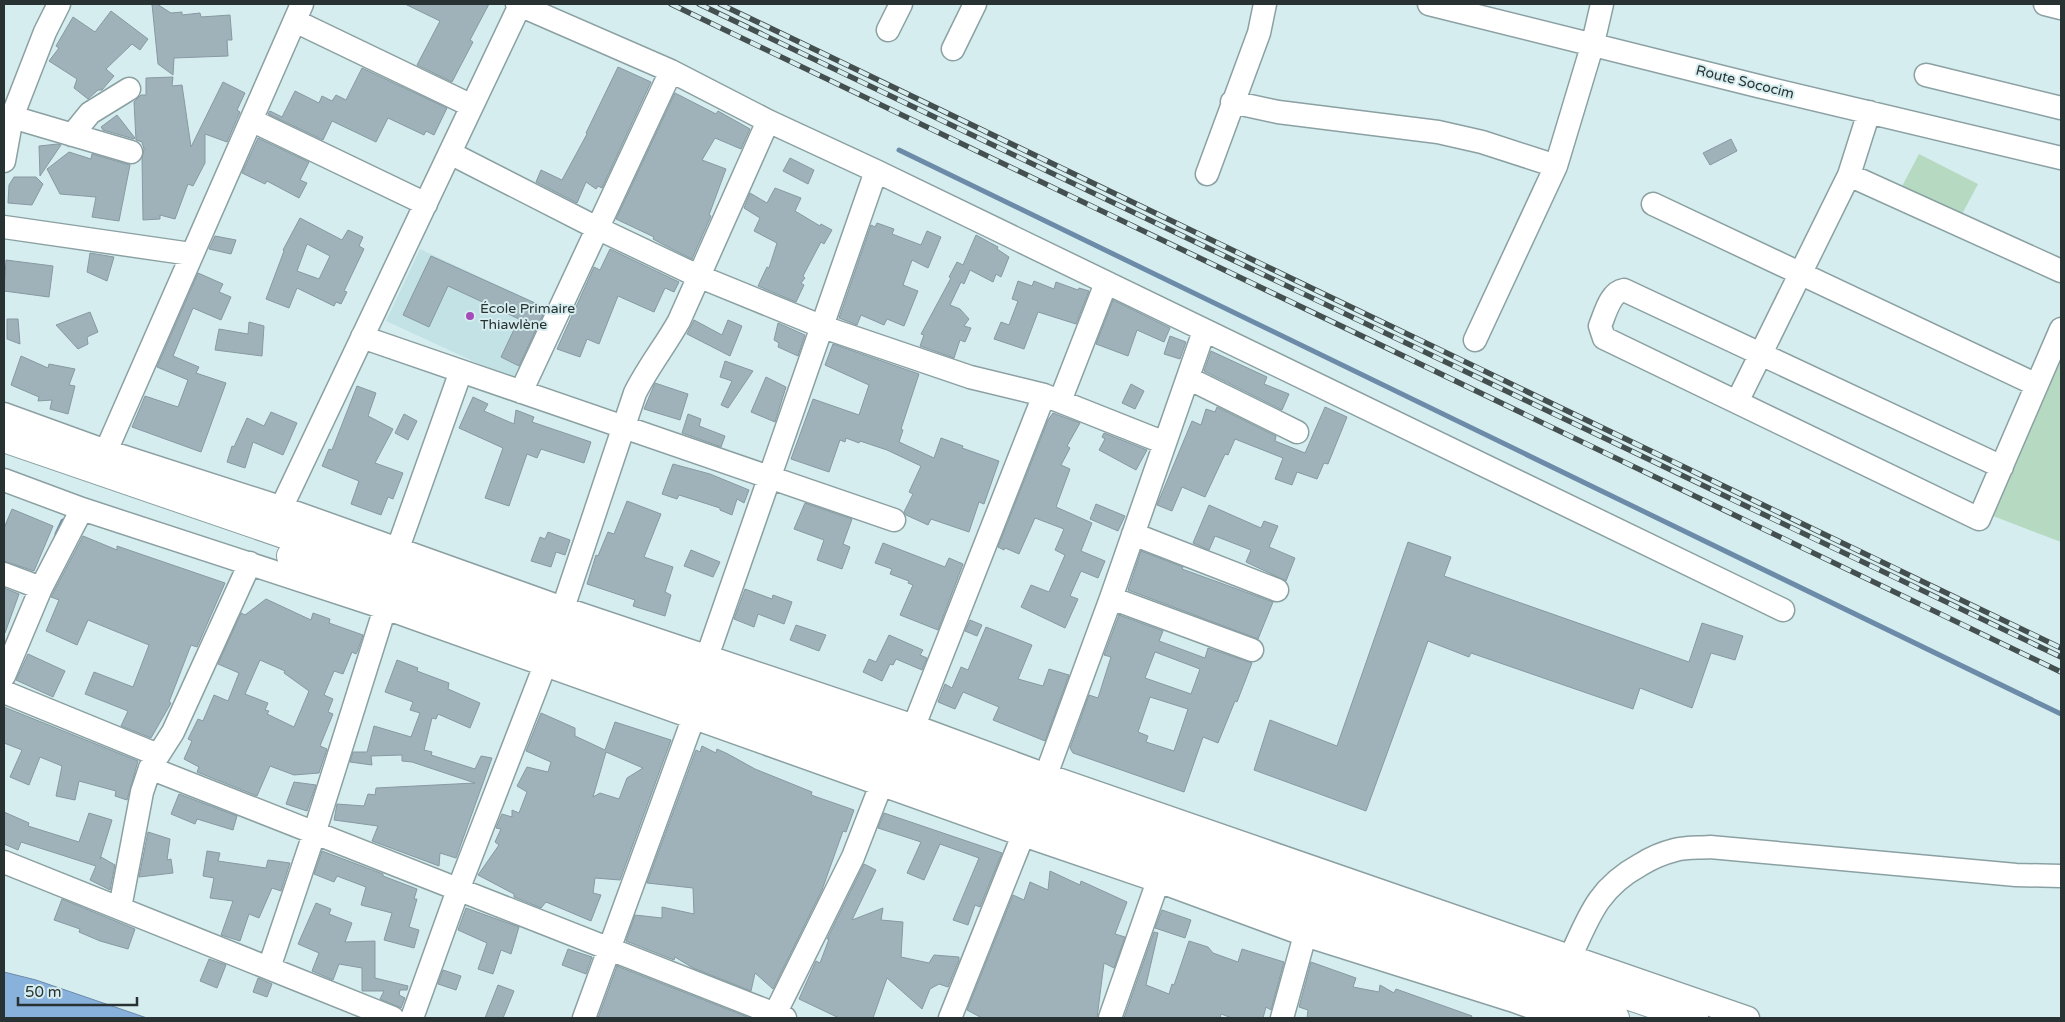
<svg xmlns="http://www.w3.org/2000/svg" width="2065" height="1022" font-family="'Varela Round',sans-serif">
	<style>
		.built { fill: #c2e2e5 }
		.green { fill: #b6dac1 }
		.water { fill: #88b1dc; stroke: #6c8ba9 }
		.lines { fill: none; stroke-linecap: round; stroke-linejoin: round }
		.stream { stroke: #6c8ba9; stroke-width: 5 }
		.building { fill: #9fb2ba; stroke: #8799a2; fill-rule: evenodd }
		.minor-casing { stroke: #8ba0a2; stroke-width: 25 }
		.highway-casing { stroke: #8ba0a2; stroke-width: 30 }
		.minor { stroke: #fff; stroke-width: 22 }
		.highway { stroke: #fff; stroke-width: 28 }
		.rail-casing { stroke: #444f4f; stroke-width: 5.5 }
		.rail { stroke: #d6edef; stroke-width: 4; stroke-dasharray: 11; stroke-linecap: butt }
		.poi-dot { fill: #a54cb8; stroke: #d6edef; stroke-width: 2 }
		.labels { text-anchor: middle; dominant-baseline: central; stroke-width: 4; stroke-linejoin: round; paint-order: stroke }
		.street-label { font-size: 14px; fill: #293232; stroke: #d6edef }
		.poi-label { font-size: 14px; fill: #293232; stroke: #d6edef; text-anchor: start }
	</style>
	<rect width="100%" height="100%" fill="#d6edef"/>
	<path class="built" d="M420 249 554 311 520 383 386 321Z"/>
	<path class="green" d="M1919 154 1978 184 1959 220 1900 190Z
		M2061 356V542L1993 516 2036 408Z"/>
	<path class="water" d="M4 972 36 980 147 1018H4Z"/>
	<g class="lines">
		<path class="stream" d="M899 150 2061 714
			M57 534 63 521"/>
	</g>
	<path class="building" d="M152 4H157L171 13 182 12V15L200 13 201 17 230 15 232 40H227L228 56 174 58 173 75 158 64Z
		M405 4H489L470 40 473 42 452 82 417 65 440 21Z
		M111 11 148 39 140 50 132 44 106 69 114 76 102 90H98L88 99 74 88 77 79 49 61 59 48 56 46 73 17 95 32Z
		M618 67 651 82 602 188 598 186 596 189 586 182 577 203 536 182 541 170 562 180 587 134 586 133Z
		M362 68 447 108 434 135 426 131 424 135 388 118 376 142 332 121 323 140 268 114 270 111 282 117 295 91 319 103 322 96 332 101 336 95 346 100Z
		M173 77 172 86 182 85 191 147 223 82 245 93 237 110 240 112 227 142 205 134V163L193 186 188 184 175 219 160 215V219L143 220 142 159 144 149 142 142 136 140 134 102 141 95H146V78Z
		M675 93 716 114 718 111 750 129 741 149 715 138 702 160 726 169 709 215 711 216 692 259 664 245 653 239 654 237 616 219Z
		M117 115 135 138 134 139 103 130 101 127Z
		M258 138 309 162 300 180 307 183 299 198 267 181 265 184 242 173Z
		M1731 139 1737 151 1710 165 1703 153Z
		M58 144 61 145 40 176 39 146Z
		M69 152 91 159 92 154 130 165 119 221 92 217 96 197 60 194 47 169Z
		M790 158 814 170 808 184 783 171Z
		M14 177H36L43 184 32 205 8 203 9 185Z
		M775 188 801 198 795 211 820 226 821 224 832 230 824 244 821 242 803 276 805 278 801 283 804 285 796 302 758 286 767 267 769 268 777 243 754 231 760 218 744 208 750 193 767 203Z
		M300 218 342 240 348 230 363 237 359 246 364 249 344 291 347 292 341 304 336 302 334 306 297 288 289 308 266 299 284 251 283 250ZM307 244 330 256 319 279 297 271Z
		M877 223 894 229 892 234 921 245 927 231 941 237 928 268 912 260 903 285 918 291 904 326 887 319 884 325 861 315 857 325 839 318 871 225 875 227Z
		M976 235 998 247 997 249 1009 257 1001 277 996 274 993 282 970 270 964 284 961 282 950 305 960 309 969 319 964 326 971 328 965 342 960 340 954 358 920 346 924 335 921 334 951 278 949 277 957 262 963 265Z
		M215 236 236 240 231 254 209 249Z
		M610 249 679 282 674 292 665 288 654 312 618 296 599 344 587 339 580 357 557 349 594 267 600 270Z
		M90 253 114 257 107 281 87 272Z
		M431 256 546 308 519 366 501 357 519 319 448 286 429 327 403 315Z
		M6 260 53 266 49 297 4 291Z
		M198 273 223 284 219 292 231 297 221 320 193 308 173 356 199 367 196 373 226 383 201 452 132 427 145 396 178 407 188 380 157 367Z
		M1018 281 1032 286 1034 281 1054 289 1056 282 1078 290 1079 288 1089 291 1076 324 1038 312 1024 349 994 339 1001 322 1009 325 1018 301 1012 299Z
		M1113 300 1170 328 1164 342 1137 330 1128 356 1096 344Z
		M90 312 98 332 87 337 88 344 78 349 56 325Z
		M7 319H18L20 344 7 339Z
		M694 320 722 335 728 320 742 326 730 356 687 334Z
		M249 322 264 326 262 356 215 350 219 329 248 334Z
		M778 323 805 335 798 356 778 347 779 343 774 340Z
		M1170 336 1186 342 1180 359 1164 354Z
		M833 344 919 374 901 429 903 430 899 442 934 458 941 438 963 446 962 448 999 461 984 504 979 502 969 532 931 519 928 525 906 515 904 512 913 494 909 492 921 466 887 450 860 441 859 443 846 438 845 442 840 440 829 472 791 459 813 399 859 415 869 385 825 365Z
		M1211 351 1267 377 1264 384 1289 394 1282 410 1204 371Z
		M21 356 48 368 49 364 75 369 69 385 75 386 68 414 50 409 52 400 38 401 39 397 11 385Z
		M725 361 753 371 728 408 721 405 732 381 720 377Z
		M766 377 786 387 775 422 751 412Z
		M655 383 688 394 680 420 644 409Z
		M1131 384 1144 391 1135 409 1122 403Z
		M357 386 376 393 368 416 393 429 375 463 403 473 393 499 388 497 381 515 351 504 359 481 322 466 329 449 332 450Z
		M473 397 488 404 484 411 514 424 516 410 534 417 532 422 591 442 584 463 541 449 537 458 527 454 509 506 485 498 503 448 459 428Z
		M1217 407 1276 436 1275 441 1305 453 1325 407 1347 417 1328 464 1324 463 1317 479 1297 472 1292 485 1275 479 1283 458 1235 439 1228 455 1225 454 1205 497 1182 487 1172 511 1157 505 1192 421 1201 425 1206 409 1215 412Z
		M271 412 297 423 283 455 253 442 245 468 227 462 232 446 234 447 247 418 264 426Z
		M1053 413 1080 423 1067 446 1070 448 1061 465 1070 469 1056 507 1092 523 1081 551 1105 561 1098 578 1081 571 1070 596 1078 599 1065 628 1021 607 1031 585 1049 592 1065 555 1055 550 1064 529 1035 518 1019 554 1005 548 1004 550 998 547 1048 420Z
		M404 414 417 421 408 440 395 433Z
		M688 414 701 419 699 426 725 436 721 447 682 433Z
		M1104 433 1147 450 1136 470 1099 450 1105 439 1102 437Z
		M673 464 710 474 749 490 744 503 737 499 732 515 720 510V508L679 495 677 499 662 494Z
		M627 501 661 514 644 557 673 567 665 592 671 595 665 616 633 606 635 600 587 584 596 555 598 556 608 532 614 534Z
		M805 503 852 519 843 544 850 547 842 569 817 560 824 540 794 529Z
		M1096 504 1125 516 1118 531 1090 519Z
		M1209 505 1261 528 1264 521 1278 526 1269 547 1295 558 1286 581 1246 562 1251 550 1215 536 1209 550 1193 543Z
		M12 509 53 526 34 571 4 561V528Z
		M548 532 570 540 565 555 556 552 551 567 531 561 540 537 545 539Z
		M83 536 117 550V546L225 583 197 647 191 645 169 702 171 703 151 738 121 726 128 711 85 694 94 672 133 687 149 645 88 620 77 645 46 631 59 600 51 597Z
		M1408 542 1451 557 1444 576 1689 662 1702 623 1743 636 1735 660 1711 653 1692 708 1640 688 1633 709 1471 653 1469 657 1428 641 1366 811 1254 770 1270 720 1337 746Z
		M883 543 945 567 949 558 963 564 938 630 900 615 913 585 908 583 909 581 890 574 892 569 875 563Z
		M691 550 720 562 713 577 684 566Z
		M1141 551 1183 567 1182 569 1273 602 1258 639 1128 590Z
		M4 588 19 594 5 633 4 632Z
		M745 589 772 599 773 595 792 602 784 624 758 614 754 627 734 619Z
		M266 599 311 620 313 613 330 619 329 623 363 635 358 650 356 654 352 652 343 674 334 671 324 695 333 699 328 712 333 714 320 746 327 749 319 773 294 775 270 766 257 796 197 772 199 767 184 759 192 741 188 739 198 719 203 721 214 695 228 701 239 673 218 664 241 613 245 615ZM260 660 285 671 284 673 309 691 294 727 267 714 269 711 265 710 268 703 245 694Z
		M1119 615 1163 631 1159 641 1205 658 1208 648 1252 663 1237 702 1235 701 1218 743 1203 737 1184 792 1073 753 1070 748 1089 695 1098 698 1111 657 1104 655ZM1155 652 1200 669 1191 694 1145 678ZM1150 697 1188 709 1174 751 1146 742 1148 736 1138 732Z
		M970 620 982 625 977 636 965 631Z
		M796 625 826 635 819 651 790 640Z
		M986 627 1032 645 1018 679 1043 686 1049 669 1069 675 1045 741 993 720 999 707 963 692 955 709 938 702 945 684 952 688 961 667 968 670Z
		M889 635 923 650 920 655 927 658 922 670 896 659 893 665 890 664 882 681 863 672 869 659 876 662Z
		M28 654 65 671 53 697 16 680Z
		M397 660 418 668 417 671 449 683 448 689 480 703 470 728 438 714 436 719 432 718 424 750 432 752 431 755 475 769 481 756 492 758 456 858 440 853 439 866 372 841 378 826 334 820 337 804 364 806 368 794 375 795 376 788 475 783 412 762 402 761V755L371 756 372 765 350 762 353 752H367L374 726 411 737 420 713 410 710 413 702 385 692Z
		M4 707 138 761 127 800 115 796 116 791 79 781 75 800 56 796 62 766 40 757 29 785 10 777 22 750 4 743Z
		M541 713 575 728V736L605 750 615 722 671 740 620 880 595 878 593 893 601 895 591 921 546 902 541 908 514 897V894L478 875 499 845 495 842 501 829 496 828 502 814 512 817V810L519 813 527 792 517 786 527 767 548 772 551 762 526 751ZM606 752 643 768 627 778 619 799 600 793 593 797Z
		M702 746 716 753 717 749 728 754 755 769 812 792 811 795 854 810 846 832 843 831 822 890 773 989 755 973 751 991 693 968 675 957 674 960 626 941 635 915 662 918V907L694 914 693 888 647 883 696 750 700 752Z
		M294 782 316 785 307 811 286 804Z
		M179 794 237 816 233 830 197 819 195 824 171 814Z
		M4 812 29 823 28 826 79 842 89 813 112 820 100 859 101 857 115 865 110 890 90 880 96 866 21 842 18 850 4 844Z
		M884 813 1002 853 980 907 975 905 968 925 953 920 979 858 940 844 924 880 907 873 921 842 878 828Z
		M148 832 170 839 167 860 171 859 173 873 139 877Z
		M207 851 220 853 218 861 266 868 268 860 290 863 281 891 272 888 259 918 249 914 240 941 221 935 233 901 210 898 214 878 203 876Z
		M322 851 383 874V876L417 889 414 899H417L409 927 419 930 414 948 384 940 392 913 361 905 366 887 337 876 334 882 314 874Z
		M864 864 876 870 852 920 883 908 881 920 903 922 901 957 929 963 934 955 959 957V960L948 987 939 984 930 989 922 1009 887 978 873 1018H839L799 999 816 961 820 963 829 939H827Z
		M1050 871 1080 885 1081 881 1127 902 1115 934 1125 937 1114 968 1104 963 1097 1018H982L967 1010 1013 895 1024 900 1030 882 1048 890Z
		M62 899 135 929 128 949 100 941 79 932 80 929 54 920Z
		M316 903 331 909 329 914 352 923 345 942 375 941V978L408 986 407 990H400L399 995 405 998 401 1008 380 999 384 991H362V968L339 964 333 980 312 971 319 953 298 944Z
		M466 908 519 927 511 954 501 950 493 974 478 969 487 943 458 930Z
		M1162 910 1191 920 1185 938 1155 928Z
		M1154 932 1158 933 1146 985 1169 994 1172 984 1174 985 1189 941 1208 947 1213 953 1238 962 1242 949 1284 962 1271 1010 1266 1007 1263 1018H1232L1221 1014 1220 1018H1124Z
		M568 949 592 957 586 974 562 965Z
		M209 959 226 965 217 988 200 981Z
		M1311 962 1356 978 1353 987 1379 992 1380 985 1394 993 1396 989 1472 1016 1471 1018H1307L1308 1010 1299 1007Z
		M617 966 750 1018H598Z
		M443 970 461 976 456 990 438 984Z
		M258 978 272 984 267 997 253 992Z
		M498 985 514 991 503 1018H485Z"/>
	<g class="lines">
		<g class="minor-casing">
			<path id="minor" d="M517 4 671 71 768 121 876 171 1783 610
				M1429 4 1758 86 2061 158
				M2045 4 2061 8
				M295 21 472 106
				M888 30 901 4
				M953 49 975 4
				M1926 75 2061 108
				M1232 102 1278 112 1438 132 1482 142 1556 166
				M12 117 131 152
				M251 120 426 204
				M72 135 90 113 129 89
				M450 153 597 228 698 276 823 327 970 377 1044 395 1165 443
				M4 161 12 117 45 32 59 4
				M1207 174 1259 33 1265 4
				M1849 175 2061 271
				M1653 204 2037 385
				M4 227 191 254
				M362 337 894 520
				M1475 340 1556 166 1593 43 1602 4
				M1188 378 1297 432
				M521 392 671 71
				M1060 401 1106 283
				M1737 402 1849 175 1869 112
				M4 414 106 451 283 508 563 608 914 726 1046 775 1748 1018
				M106 451 302 4
				M2002 467 1624 290C1610 292 1605 314 1600 326L1604 338 1979 519 2061 329
				M4 480 82 509 385 608 1023 835 1158 881 1305 935 1511 1000 1562 1018
				M275 521 520 5
				M1133 534 1277 590
				M398 548 461 371
				M4 574 41 588
				M1111 598 1252 650
				M563 608 635 393C648 367 665 346 679 321L768 121
				M707 657 876 171
				M4 676 41 588 82 509
				M4 692 158 755
				M914 726 1044 395
				M150 768 785 1018
				M1046 775 1111 598 1204 331
				M4 862 393 1018
				M120 908 142 792 150 768 173 732 250 563
				M1570 958C1589 916 1598 888 1640 865 1651 858 1663 853 1675 850 1686 847 1699 848 1710 847L2016 875 2061 876
				M269 968 314 834 385 608
				M412 1018 458 890 545 665
				M584 1018 693 719
				M773 1018 853 857 886 772
				M950 1018 1023 835
				M1110 1018 1158 881
				M1282 1018 1305 935"/>
		</g>
		<g class="highway-casing">
			<path id="highway" d="M4 438 1694 1018
				M291 556 888 766 1615 1018"/>
		</g>
		<use href="#minor" class="minor"/>
		<use href="#highway" class="highway"/>
		<g class="rail-casing">
			<path id="rail" d="M671 4 2061 672
				M699 4 2061 657
				M720 4 2061 648"/>
		</g>
		<use href="#rail" class="rail"/>
	</g>
	<circle class="poi-dot" cx="470" cy="316" r="5"/>
	<g class="labels">
		<g class="street-label">
			<text transform="translate(1745 82) rotate(14)">Route Sococim</text>
		</g>
		<g class="poi-label">
			<text x="480" y="308">École Primaire<tspan x="480" dy="16">Thiawlène</tspan></text>
		</g>
	</g>
	<rect width="2065" height="1022" fill="none" stroke="#293232" stroke-width="10"/>
	<path d="M18 997v8h119v-8" fill="none" stroke="#293232" stroke-width="2.5"/>
	<text x="25" y="997" font-size="15" fill="#293232" stroke="#d6edef" stroke-width="4" paint-order="stroke">50 m</text>
</svg>
